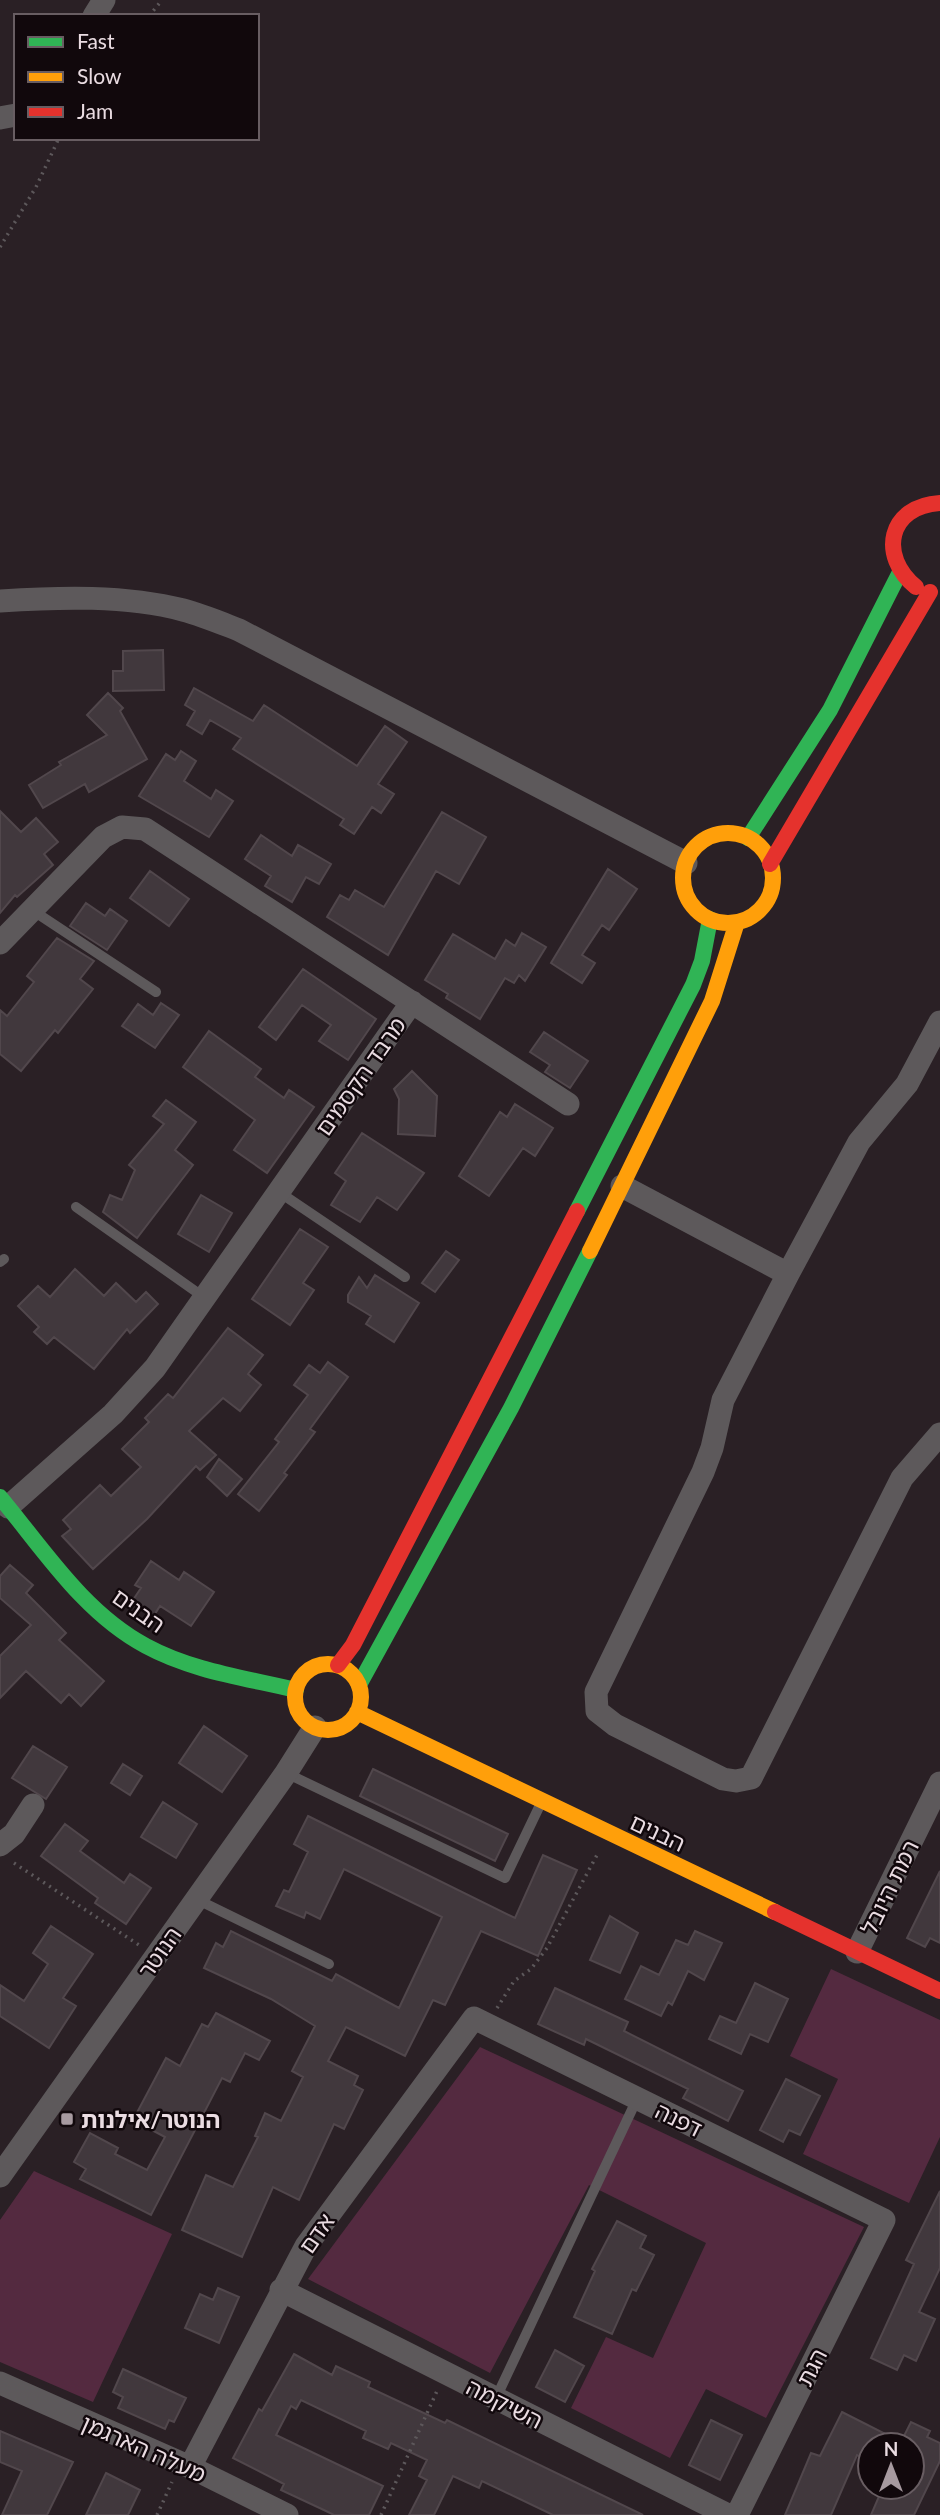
<svg xmlns="http://www.w3.org/2000/svg" width="940" height="2515" font-family="Lato,'Noto Sans Hebrew',sans-serif">
	<style>
		.green { fill: #542a40 }
		.building { fill: #41383d; stroke: #51474c; stroke-width: 2 }
		.lines { fill: none; stroke-linecap: round; stroke-linejoin: round }
		.path { stroke: #5d585b; stroke-width: 3.5; stroke-dasharray: 2 5; stroke-linecap: butt }
		.lane { stroke: #5d595b; stroke-width: 10 }
		.street { stroke: #5d595b; stroke-width: 23 }
		.fast { stroke: #30b455; stroke-width: 16 }
		.slow { stroke: #ff9f0a; stroke-width: 16 }
		.jam { stroke: #e5322d; stroke-width: 16 }
		.poi-dot { fill: #a79aa0; stroke: #11080c; stroke-width: 2.5 }
		.labels { text-anchor: middle; dominant-baseline: central; stroke-width: 5; stroke-linejoin: round; paint-order: stroke }
		.street-label { font-size: 23px; fill: #eadce2; stroke: #11080c }
		.poi-label { font-size: 23px; font-weight: bold; fill: #eadce2; stroke: #11080c; text-anchor: start }
	</style>
	<rect width="100%" height="100%" fill="#2a2025"/>
	<path class="green" d="M831 1969 940 2020V2137L909 2203 803 2154 838 2079 790 2056Z
		M480 2047 864 2227 766 2418 706 2389 670 2458 571 2408 606 2337 653 2358 706 2243 589 2185 490 2373 308 2279Z
		M34 2171 172 2234 93 2402 0 2362V2220Z"/>
	<path class="building" d="M163 650 164 690 113 691V671H123V651Z
		M194 688 253 721 264 705 357 766 385 726 407 742 378 784 394 794 381 813 372 807 354 834 340 825 344 819 233 749 241 738 210 720 202 734 187 725 195 711 185 705Z
		M108 693 123 708 120 711 147 759 89 792 85 784 43 808 29 785 61 765 59 762 107 735 87 715Z
		M181 751 196 761 184 781 211 799 216 790 233 801 209 837 139 796 166 754 175 760Z
		M0 811 21 832 36 818 58 842 44 854 53 865 17 897 15 895 0 913Z
		M442 812 486 837 459 884 436 871 388 955 327 917 340 895 349 900 355 890 384 907Z
		M261 835 292 856 298 845 331 864 319 884 306 877 292 902 265 886 271 876 245 859Z
		M608 869 637 889 609 930 602 925 582 955 595 963 582 983 551 963Z
		M150 871 189 899 169 926 130 898Z
		M86 903 105 916 110 909 127 921 107 950 70 926Z
		M522 933 546 947 525 981 519 975 514 983 505 978 480 1019 446 998 448 994 425 980 453 934 495 959 506 940 515 946Z
		M57 938 94 961 80 979 93 989 58 1033 55 1030 21 1071 0 1054V1010L7 1016 34 982 27 976Z
		M303 969 376 1019 348 1060 319 1041 331 1025 302 1005 276 1040 259 1027Z
		M161 1003 179 1015 155 1048 122 1026 138 1004 153 1015Z
		M209 1031 261 1069 255 1077 284 1098 289 1090 314 1107 267 1173 234 1150 255 1120 183 1067Z
		M544 1032 588 1061 570 1088 545 1072 550 1065 530 1052Z
		M412 1071 437 1096 435 1136 398 1134 399 1099 394 1089Z
		M166 1100 196 1122 175 1150 193 1165 137 1238 103 1212 110 1195 122 1200 135 1170 129 1165 164 1124 153 1116Z
		M515 1104 553 1128 535 1156 523 1148 489 1196 459 1176 500 1112 507 1117Z
		M362 1133 424 1173 397 1210 377 1197 360 1222 331 1205 346 1181 335 1173Z
		M201 1195 232 1213 209 1252 178 1234Z
		M300 1229 328 1247 303 1283 314 1290 290 1325 252 1299Z
		M446 1251 459 1260 435 1292 422 1283Z
		M75 1269 104 1296 116 1283 136 1302 146 1292 158 1304 130 1333 127 1329 94 1369 54 1337 47 1344 34 1332 39 1327 18 1306 38 1286 50 1297Z
		M375 1275 419 1303 394 1342 366 1324 371 1316 348 1302V1295L359 1277 367 1288Z
		M228 1328 263 1355 248 1374 261 1385 240 1411 223 1398 189 1431 216 1455 200 1470 196 1466 147 1519 93 1569 62 1536 71 1529 63 1520 100 1485 111 1496 141 1467 122 1449 149 1422 145 1418 168 1394 173 1398Z
		M328 1362 348 1377 310 1429 315 1432 284 1473 287 1475 259 1511 238 1494 279 1442 275 1439 308 1395 294 1385 309 1365 320 1373Z
		M219 1459 242 1479 227 1496 207 1477Z
		M151 1561 179 1580 184 1572 214 1592 191 1626 160 1606 153 1617 131 1603 141 1588 135 1585Z
		M10 1565 33 1585 26 1593 66 1633 59 1640 104 1681 81 1706 69 1694 61 1703 26 1671 0 1698V1656L31 1625 0 1598V1576Z
		M204 1726 247 1756 222 1792 179 1763Z
		M33 1746 67 1767 46 1799 12 1778Z
		M123 1764 142 1776 130 1795 111 1783Z
		M373 1769 508 1834 495 1861 360 1796Z
		M163 1802 197 1824 176 1858 141 1837Z
		M308 1816 515 1918 543 1855 577 1870 538 1956 481 1931 445 2005 433 2000 405 2056 346 2027 328 2061 358 2076 354 2085 363 2090 344 2129 334 2124 299 2200 273 2187 242 2257 182 2230 206 2175 233 2187 258 2137 255 2136 265 2113 281 2121 303 2077 292 2071 315 2026 271 1999 204 1968 216 1943 223 1947 231 1931 332 1981 336 1974 399 2008 442 1917 344 1869 320 1919 306 1912 304 1918 276 1906 284 1890 289 1892 308 1852 294 1844Z
		M65 1824 88 1841 80 1851 124 1883 130 1874 151 1888 126 1924 95 1903 98 1898 41 1856Z
		M940 1871V1943L930 1938 925 1947 907 1938Z
		M610 1916 638 1933 620 1973 590 1960Z
		M51 1926 93 1954 63 1998 76 2006 49 2048 0 2016V1985L24 2001 48 1964 33 1953Z
		M695 1931 722 1943 704 1980 688 1971 672 2005 668 2002 661 2016 625 1999 641 1966 659 1975 676 1940 688 1945Z
		M755 1983 788 1999 768 2042 750 2034 741 2054 709 2039 720 2016 736 2023Z
		M555 1988 628 2022 624 2031 743 2091 728 2121 683 2098 688 2089 586 2039 584 2045 538 2024Z
		M216 2013 270 2041 259 2060 245 2053 230 2082 222 2078 151 2215 80 2179 86 2169 74 2162 90 2133 118 2148 115 2154 147 2170 165 2137 133 2120 166 2058 180 2066 202 2024 208 2027Z
		M786 2079 820 2096 800 2135 789 2130 783 2142 760 2130Z
		M940 2191V2268L919 2312 935 2319 916 2361 904 2355 897 2370 871 2358 914 2264 906 2260Z
		M617 2221 646 2236 640 2248 654 2255 636 2291 632 2289 612 2334 574 2317 595 2271 592 2269Z
		M218 2288 239 2297 219 2343 185 2328 200 2294 213 2300Z
		M555 2350 584 2366 565 2402 536 2387Z
		M294 2354 332 2375 336 2366 370 2382 368 2387 445 2423 447 2420 643 2515H553L482 2481 479 2488 453 2476 434 2515H409L427 2480 419 2476 427 2460 391 2443 388 2449 363 2438 366 2431 301 2400 296 2409 291 2406 276 2435 383 2486 369 2515H334L326 2511 281 2490 284 2484 233 2458 259 2409 262 2411Z
		M123 2369 186 2398 174 2422 169 2420 165 2429 118 2408 123 2397 113 2392Z
		M842 2412 901 2442 911 2422 930 2431 927 2437 940 2443V2461L914 2515H871L883 2487H912V2445H867L861 2457 857 2455 831 2515H785L811 2453 820 2456Z
		M711 2420 742 2435 720 2480 689 2465Z
		M0 2431 73 2462 47 2515H2L22 2471 0 2462Z
		M106 2473 140 2490 128 2515H86Z"/>
	<g class="lines">
		<path class="path" d="M149 16 162 0
			M0 247 36 187 59 138
			M14 1863 139 1945
			M497 2008 514 1981 531 1969 547 1948 597 1855
			M157 2515 172 2482
			M381 2515 437 2391"/>
		<path class="lane" d="M32 910 156 992
			M279 1192 405 1277
			M76 1207 205 1298
			M0 1262 4 1259
			M286 1773 505 1878 541 1803
			M196 1899 329 1964
			M496 2398 637 2099"/>
		<path class="street" d="M94 16 104 0
			M0 118 16 115
			M0 601C60 597 125 595 183 610 202 615 221 623 239 630L686 863
			M0 943 103 837 122 827 145 829 568 1104
			M940 1022 907 1084 859 1142 788 1274 723 1400 712 1448 703 1472 596 1692 597 1711 615 1725 723 1779 736 1781 751 1778 902 1478 940 1434
			M622 1186 788 1274
			M8 1507 113 1414 155 1368 412 1002
			M0 1845 14 1834 33 1805
			M857 1952 940 1783
			M0 2176 286 1773 315 1727
			M281 2290 728 2515
			M0 2383 190 2467 287 2515
			M190 2467 306 2246 474 2018 884 2220 737 2515"/>
		<path class="fast" d="M748 838 830 710 899 574
			M577 1211 693 985 702 961 710 919
			M0 1497C44 1550 84 1613 146 1646 192 1671 246 1678 296 1690
			M359 1685 511 1408 590 1251"/>
		<path class="slow" d="M683 878a45 45 0 1 1 90 0a45 45 0 1 1-90 0Z
			M590 1251 712 1001 737 922
			M295 1697a33 33 0 1 1 66 0a33 33 0 1 1-66 0Z
			M357 1712 775 1912"/>
		<path class="jam" d="M916 587C878 556 888 506 940 503
			M770 864 930 592
			M338 1665 353 1645 577 1211
			M775 1912 940 1991"/>
	</g>
	<rect class="poi-dot" x="60" y="2112" width="14" height="14" rx="3.5"/>
	<g class="labels">
		<g class="street-label">
			<text transform="translate(360 1076) rotate(-55)">מרבד הקסמים</text>
			<text transform="translate(139 1610) rotate(35)">הבנים</text>
			<text transform="translate(658 1832) rotate(25)">הבנים</text>
			<text transform="translate(889 1887) rotate(-64)">רמת היובל</text>
			<text transform="translate(159 1952) rotate(-55)">הנוטר</text>
			<text transform="translate(679 2119) rotate(26)">דפנה</text>
			<text transform="translate(316 2233) rotate(-55)">אדם</text>
			<text transform="translate(811 2367) rotate(-63)">הגת</text>
			<text transform="translate(505 2403) rotate(27)">השיקמה</text>
			<text transform="translate(144 2448) rotate(24)">מעלה הארגמן</text>
		</g>
		<g class="poi-label">
			<text x="81" y="2119">הנוטר/אילנות</text>
		</g>
	</g>
	<rect x="14" y="14" width="245" height="126" fill="#11080c" stroke="#685d62" stroke-width="2"/>
	<rect x="28" y="37" width="35" height="10" fill="#30b455" stroke="#685d62" stroke-width="2"/>
	<text x="77" y="49" font-size="21" fill="#eadce2">Fast</text>
	<rect x="28" y="72" width="35" height="10" fill="#ff9f0a" stroke="#685d62" stroke-width="2"/>
	<text x="77" y="84" font-size="21" fill="#eadce2">Slow</text>
	<rect x="28" y="107" width="35" height="10" fill="#e5322d" stroke="#685d62" stroke-width="2"/>
	<text x="77" y="119" font-size="21" fill="#eadce2">Jam</text>
	<g transform="translate(891 2466)"><circle r="33" fill="#11080c" stroke="#685d62" stroke-width="2"/>
	<path d="M0-5L12 26L0 18L-12 26Z" fill="#a79aa0"/>
	<text y="-10" font-size="19" font-weight="bold" text-anchor="middle" fill="#eadce2">N</text>
	</g>
</svg>
